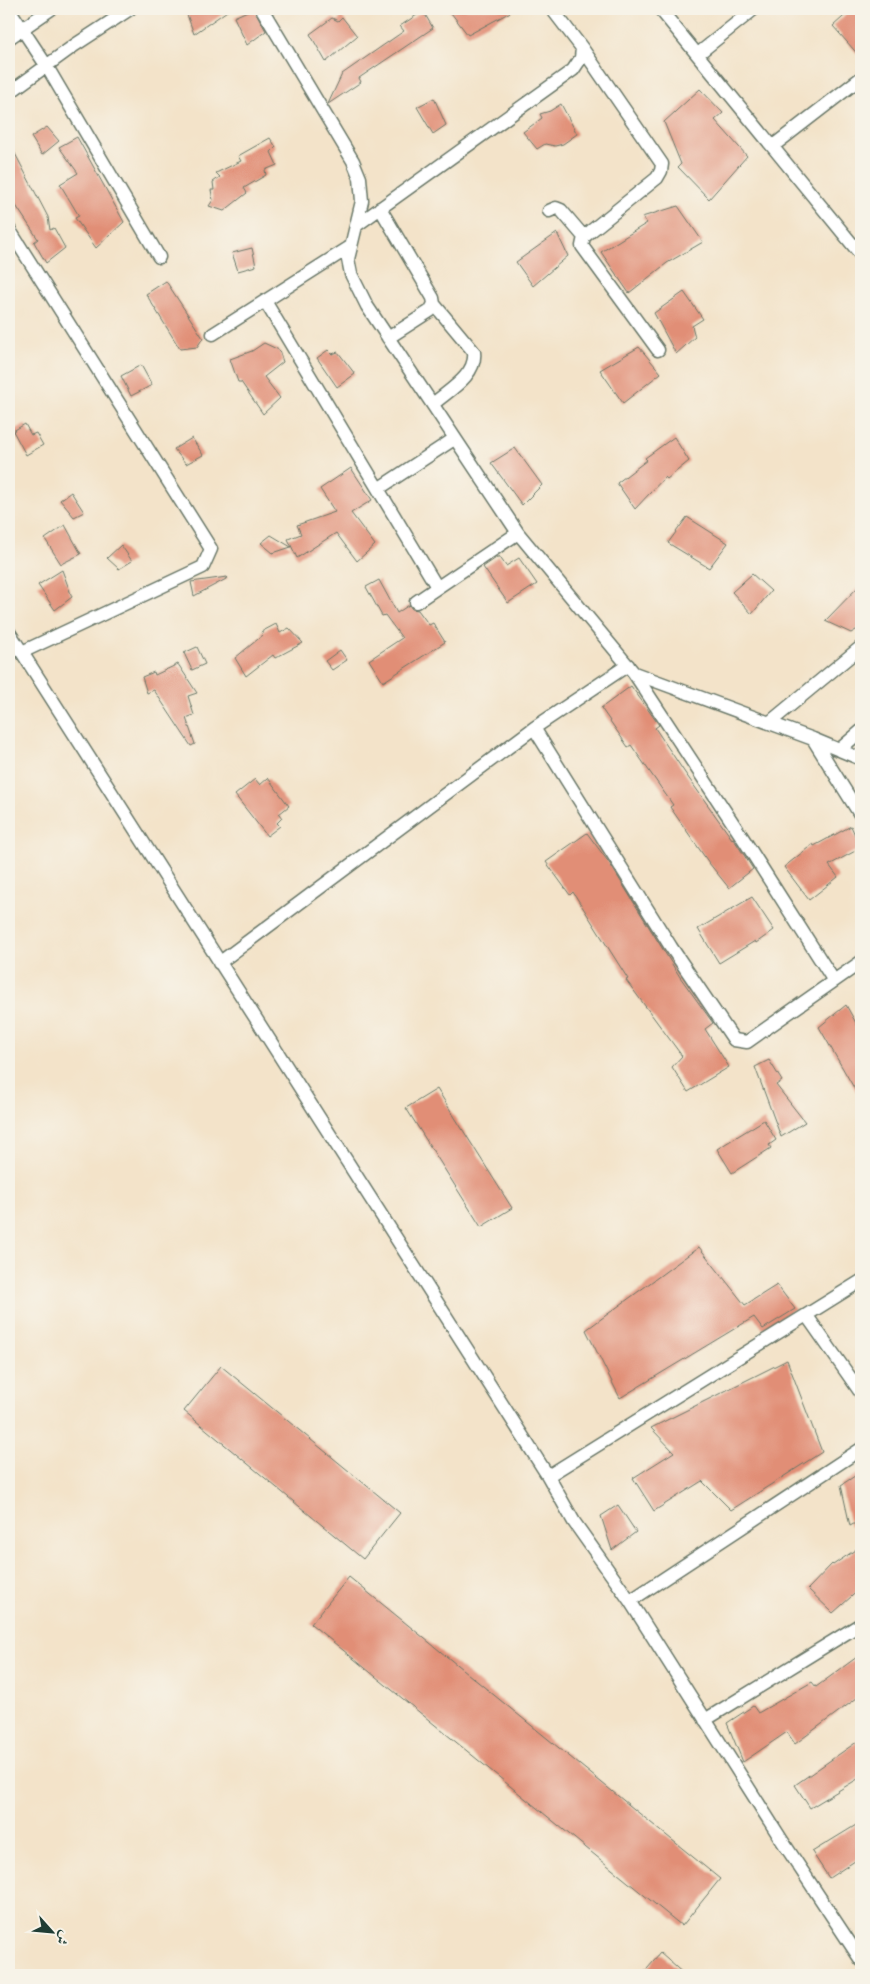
<svg xmlns="http://www.w3.org/2000/svg" width="870" height="1984" font-family="'Sorts Mill Goudy',Amiri,serif">
	<style>
		.building { fill: #e18e76 }
		.lines { fill: none; stroke-linecap: round; stroke-linejoin: round }
		.minor-casing { stroke: #697768; stroke-width: 15 }
		.minor { stroke: #fff; stroke-width: 12 }
	</style>
	<rect width="100%" height="100%" fill="#f7f3e8"/>
	<filter id="ink" filterUnits="userSpaceOnUse"><feTurbulence type="fractalNoise" baseFrequency=".02" numOctaves="2"/><feDisplacementMap in="SourceGraphic" scale="10" xChannelSelector="R" yChannelSelector="G"/><feConvolveMatrix kernelMatrix="1 2 1 2 8 2 1 2 1" color-interpolation-filters="sRGB"/></filter>
	<filter id="wash" filterUnits="userSpaceOnUse"><feTurbulence type="fractalNoise" baseFrequency=".0096" numOctaves="4" result="noise"/><feDisplacementMap in="SourceGraphic" scale="20" xChannelSelector="R" yChannelSelector="G"/><feGaussianBlur stdDeviation="1.12" result="paint"/><feColorMatrix in="noise" values="0 0 0 0 0 0 0 0 0 0 0 0 0 0 0 0 0 1.4 0 .05"/><feComposite in="paint" operator="in"/></filter>
	<g filter="url(#wash)">
		<rect width="100%" height="100%" fill="#f3e3c9"/>
		<g id="blocks">
			<path class="building" d="M185 9H230L194 34Z
				M252 9H254L266 31 247 45 234 17Z
				M448 9H516L468 35Z
				M852 9H861V58L833 26Z
				M423 11 433 28 359 78 361 82 328 104 342 74 404 31 400 26Z
				M342 17 357 36 326 62 310 34 332 18 338 21Z
				M700 89 723 113 715 120 747 156 709 199 678 167 681 164 664 122Z
				M434 98 446 125 433 134 417 107Z
				M561 104 577 134 563 144 555 146 545 144 537 149 523 132 542 118 540 114 550 111Z
				M47 127 59 141 42 155 31 137Z
				M77 137 124 222 96 248 75 218 79 216 60 184 78 173 59 147Z
				M270 138 276 147 271 152 277 165 265 170 266 175 244 188 247 193 224 211 209 206 213 200 211 190H214L213 182 220 177 216 173 241 161 238 156Z
				M9 142 48 217 50 230 54 228 65 248 46 263 34 242 38 239 9 195Z
				M678 206 703 242 667 263 629 293 601 252 647 223 642 217Z
				M557 233 568 256 533 286 516 262Z
				M252 248 256 266 238 271 232 253Z
				M166 281 203 338 197 347 180 349 146 294Z
				M684 292 703 319 692 326 695 337 676 354 654 313Z
				M264 343 279 350 283 362 264 377 280 398 263 414 241 382H238L230 359 252 351Z
				M639 347 661 373 623 403 600 370Z
				M328 350 332 354 338 352 355 374 337 387 317 358Z
				M141 365 152 385 131 396 121 376Z
				M25 424 31 435 36 433 43 445 26 455 13 431Z
				M674 437 689 461 667 479 665 477 635 509 617 483 647 460 645 458Z
				M192 438 203 455 186 464 174 449Z
				M515 448 542 485 522 505 491 463Z
				M351 468 372 500 351 513 375 545 357 561 336 533 297 558 288 539 301 534 297 525 335 512 320 489Z
				M71 492 84 512 74 517 60 500Z
				M687 517 728 543 709 568 668 543Z
				M65 525 81 554 61 564 45 539Z
				M271 535 291 547 273 553 261 543Z
				M121 545 132 561 119 569 107 558Z
				M499 556 506 566 519 558 537 584 508 603 483 567Z
				M62 570 72 597 55 610 38 585Z
				M752 574 771 591 752 614 732 592Z
				M227 577 228 578 194 596 191 582Z
				M379 580 397 613 409 605 412 609 418 610 429 625 433 623 445 642 383 682 369 660 402 638 385 615 382 616 366 587Z
				M861 584V627L851 633 825 621Z
				M276 624 280 633 289 628 303 643 275 658 273 655 246 676 235 658 263 635 261 632Z
				M197 647 205 664 192 670 184 653Z
				M340 650 347 660 332 670 325 661Z
				M178 664 197 693 188 696 194 715 186 718 195 744 191 746 154 690 147 693 142 677 154 672 155 675Z
				M631 686 659 725 655 728 685 773 732 839 733 838 753 869 729 888 709 863 670 807 673 805 631 745 628 747 601 708Z
				M268 778 289 806 279 814 282 818 277 823 280 826 267 836 235 795 255 779 260 785Z
				M851 826 861 848 829 865 838 877 809 900 784 867 813 844 814 846Z
				M587 833 610 864 680 977 713 1023 705 1029 729 1067 688 1092 672 1067 682 1056 626 980 628 979 573 892 570 895 546 862Z
				M752 897 774 930 756 943 755 941 719 963 698 929Z
				M846 1005 861 1032V1100L819 1027Z
				M769 1060 782 1081 776 1085 805 1122 781 1137 755 1067Z
				M437 1089 512 1208 481 1227 406 1108Z
				M764 1120 776 1140 769 1145 771 1148 732 1173 717 1149Z
				M699 1247 745 1305 777 1285 795 1309 763 1329 754 1317 620 1398 586 1330Z
				M787 1360 822 1452 731 1510 702 1481 654 1511 633 1478 674 1452 651 1428Z
				M221 1366 400 1513 363 1559 184 1411Z
				M861 1472V1520L850 1526 841 1485Z
				M618 1505 636 1532 612 1550 601 1516Z
				M861 1546V1588L833 1613 808 1589 832 1564 833 1565Z
				M349 1577 720 1879 682 1926 311 1624Z
				M861 1654V1695L795 1744 787 1732 743 1762 727 1723 753 1706 758 1713 812 1682 816 1687Z
				M861 1739V1777L810 1808 795 1785Z
				M861 1822V1857L829 1878 812 1852Z
				M660 1953 685 1975H641Z"/>
		</g>
	</g>
	<g filter="url(#ink)">
		<use href="#blocks" fill-opacity="0" stroke="#697768" stroke-width="1"/>
		<g class="lines">
			<g class="minor-casing">
				<path id="minor" d="M9 9 46 65 159 257
					M262 9 353 161 360 178 362 201 348 259 351 274 367 306 518 533 634 673 744 840 834 981
					M660 9 861 255
					M9 38 51 9
					M582 48 662 164 661 171 657 178 591 231 584 237 582 246 658 350
					M698 54 754 9
					M9 93 75 45 130 9
					M773 146 861 78
					M380 208 433 298 434 304 430 311 388 338
					M549 211 556 208 561 210 584 237
					M357 225 573 70 581 58 582 48 552 9
					M9 229 211 549 203 567 22 652
					M265 301 437 587
					M213 334 350 247
					M433 404C449 390 477 375 474 352L434 304
					M378 489 454 439
					M416 602 518 533
					M9 632 548 1476 574 1522 630 1601 781 1839 861 1960
					M634 673 813 739 861 759
					M769 723 861 647
					M534 728 671 947 734 1040 747 1042 861 962
					M813 739 861 816
					M839 750 861 731
					M219 963 534 728 628 665
					M807 1316 861 1393
					M548 1476 861 1281
					M630 1601 861 1449
					M705 1720 861 1624"/>
			</g>
			<use href="#minor" class="minor"/>
		</g>
	</g>
	<rect width="870" height="1984" fill="none" stroke="#f7f3e8" stroke-width="30"/>
	<g transform="translate(52 1932) rotate(117)" stroke="#f7f3e8" stroke-width="4" paint-order="stroke">
	<path d="M0-4L9 19L0 12L-9 19Z" fill="#1f3d34"/>
	<text y="-8" font-size="14" font-weight="bold" text-anchor="middle" fill="#1f3d34">ش</text>
	</g>
</svg>
